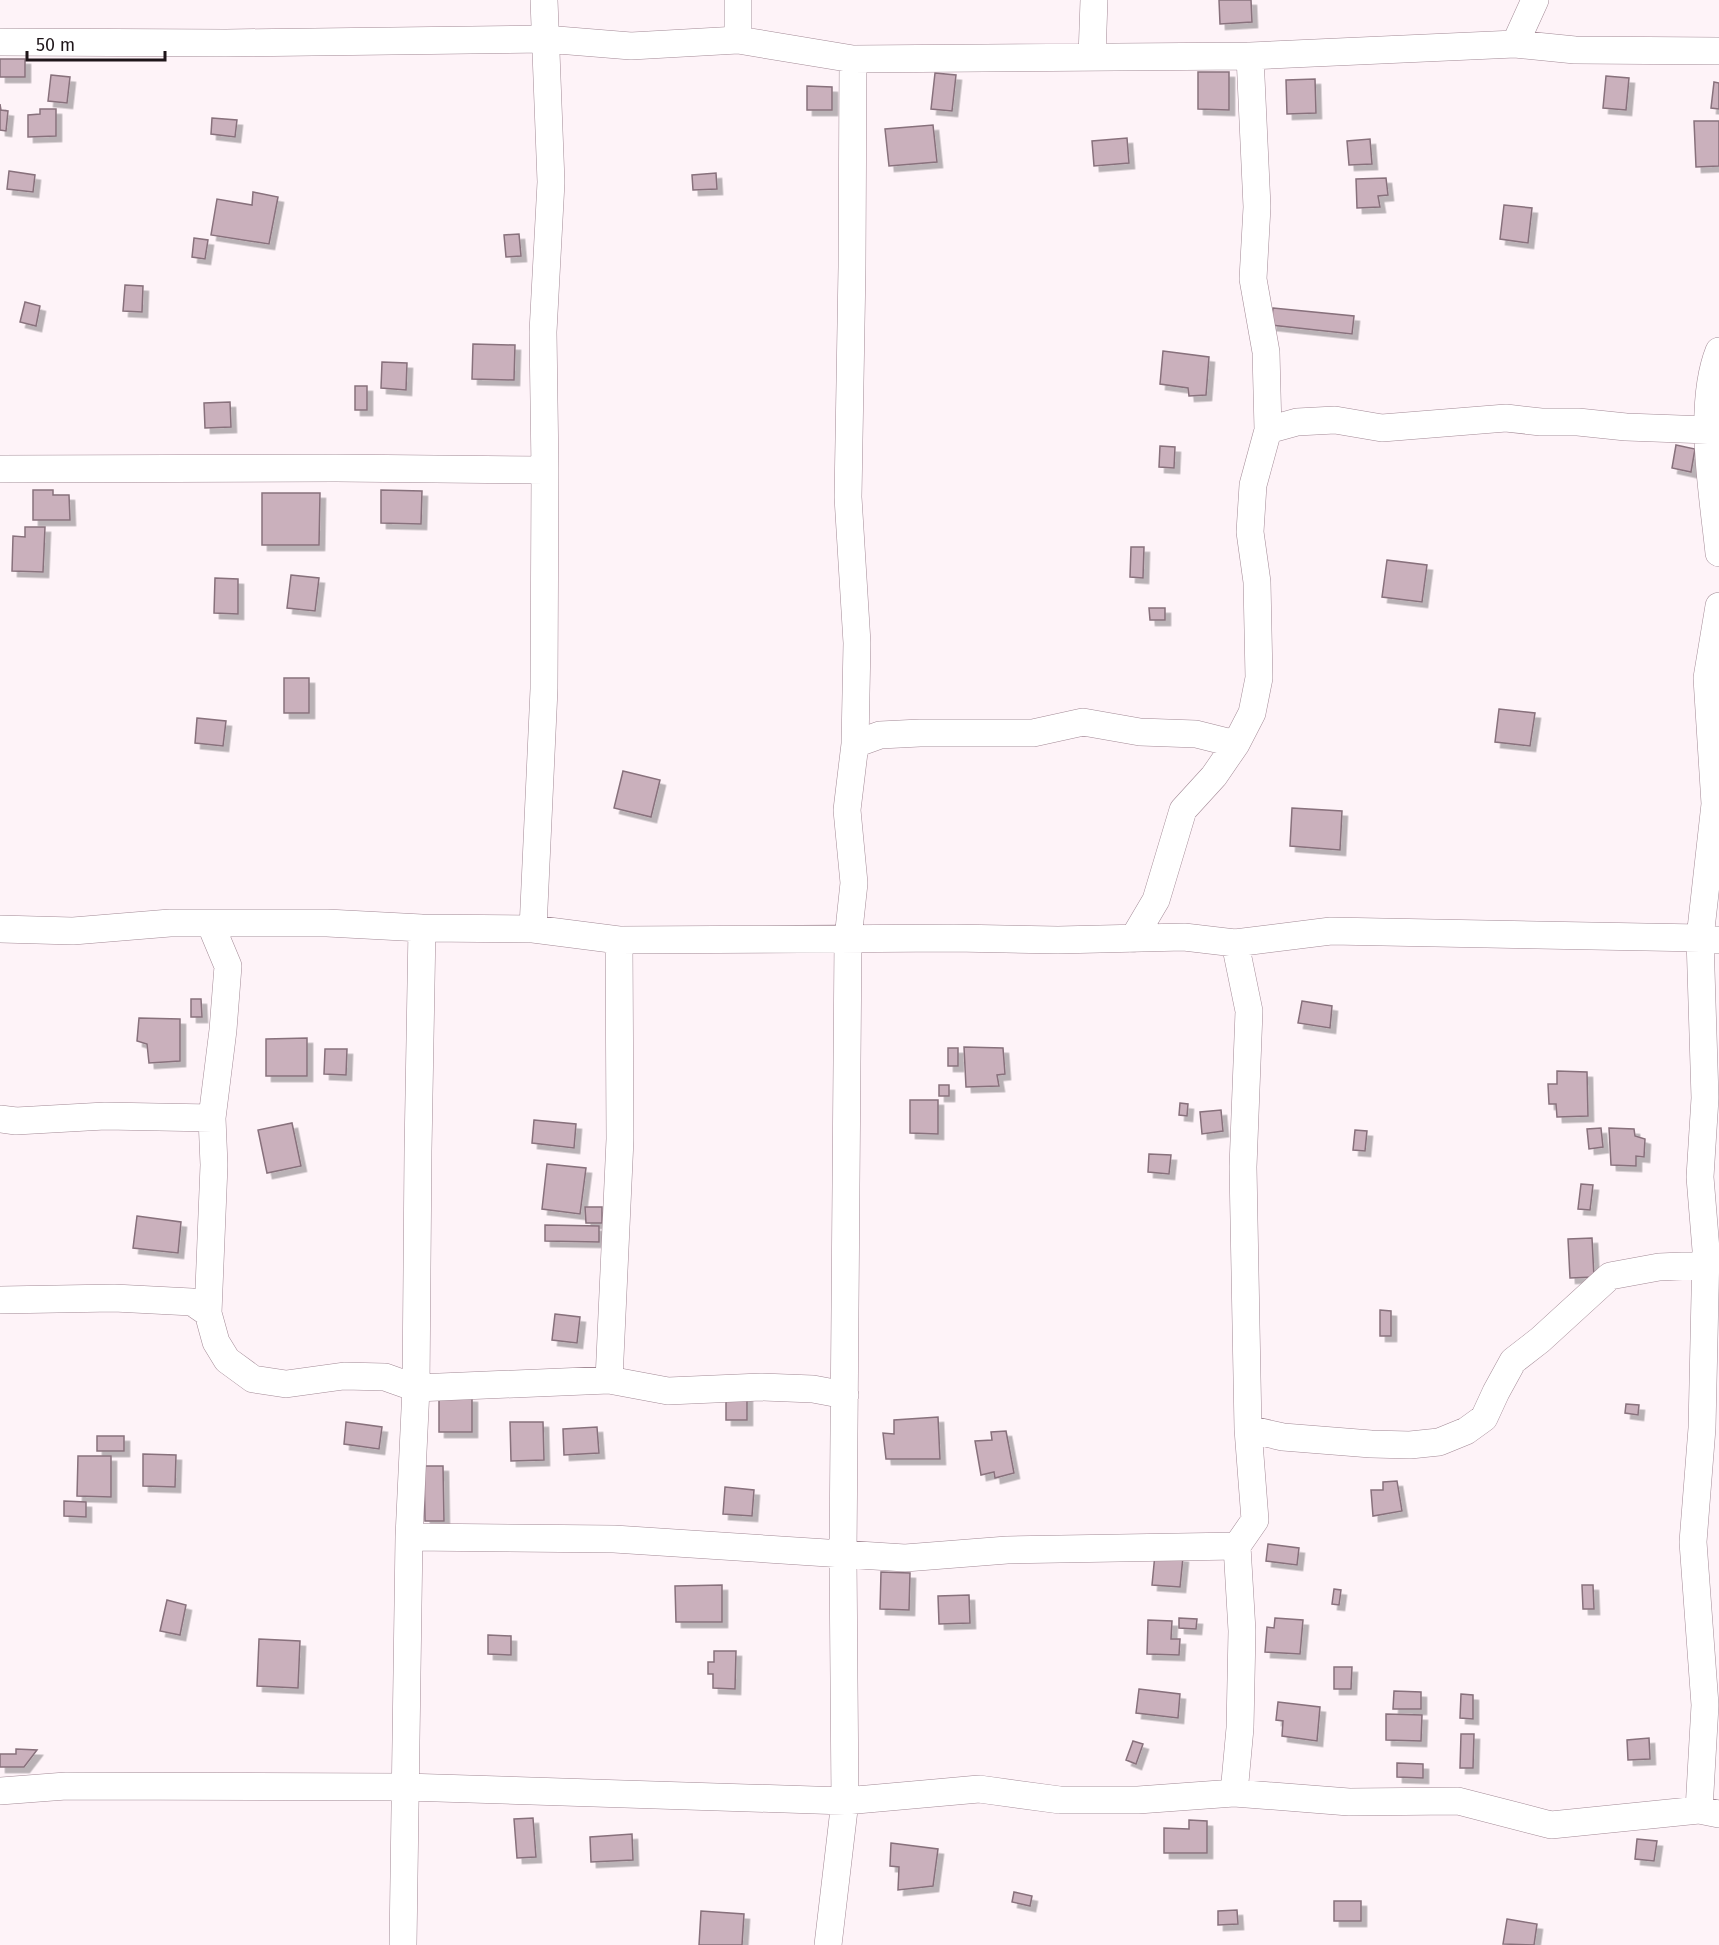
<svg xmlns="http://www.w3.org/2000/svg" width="1719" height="1945" font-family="'Fira Sans',sans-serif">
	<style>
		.building { fill: #cab0bc; stroke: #88717c; stroke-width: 1.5; filter: url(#shadow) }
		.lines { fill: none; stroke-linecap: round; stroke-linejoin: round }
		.minor-casing { stroke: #a38a96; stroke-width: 28 }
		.minor { stroke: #fff; stroke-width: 27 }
	</style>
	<defs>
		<filter id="shadow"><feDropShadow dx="5.5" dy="5.5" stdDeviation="0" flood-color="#0004"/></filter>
	</defs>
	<rect width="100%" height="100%" fill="#fef3f8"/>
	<path class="building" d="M1219 0H1251L1252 22 1220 24Z
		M0 59H25V77H0Z
		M1198 72H1229V110L1198 109Z
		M935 73 956 75 952 111 931 109Z
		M51 75 70 77 67 103 48 101Z
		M1606 76 1629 78 1626 110 1603 108Z
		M1315 79 1316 113 1287 114 1286 80Z
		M1714 82 1719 83V109L1711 108Z
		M807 86 832 87V110H807Z
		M0 104 1 110 8 111 6 131 0 130Z
		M40 109H56V136L28 137V115L40 114Z
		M212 118 237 120 235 137 211 134Z
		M1694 121H1719V166L1696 167Z
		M933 125 937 162 889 166 885 129Z
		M1127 138 1129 163 1094 166 1092 141Z
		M1370 139 1372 164 1349 165 1347 141Z
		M9 171 35 175 33 192 7 189Z
		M716 173 717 189 693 190 692 175Z
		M1386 178 1388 195 1378 196 1380 207 1357 208 1356 179Z
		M253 192 278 197 269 244 211 235 217 199 252 205Z
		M1504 205 1532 208 1528 243 1500 239Z
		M519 234 521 256 506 257 504 235Z
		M194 238 208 240 205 259 192 257Z
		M125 285 143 286 142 312 123 311Z
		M25 302 40 306 36 326 20 322Z
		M1273 308 1354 316 1352 334 1271 325Z
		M473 344 515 345 514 380 472 379Z
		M1163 351 1209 357 1206 395 1189 396 1188 388 1160 384Z
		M382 362 407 363 406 390 381 388Z
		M355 386H367V410H355Z
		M230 402 231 427 205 428 204 403Z
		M1676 445 1695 449 1691 472 1672 468Z
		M1160 446 1175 447 1174 468 1159 467Z
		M33 490H53V495H69L70 520H33Z
		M381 490 422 491 421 524 381 523Z
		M262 493H320L319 545H262Z
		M25 527H45L43 572 12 571 13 536 25 537Z
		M1131 547H1144L1143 578 1130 577Z
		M1387 560 1427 565 1422 602 1382 597Z
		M291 575 319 578 315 611 287 608Z
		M215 578 238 579V614L214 613Z
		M1149 608H1165V620H1150Z
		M284 678H309V713H284Z
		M1499 709 1535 713 1530 746 1495 742Z
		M197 718 226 721 223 746 195 743Z
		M623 771 660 780 651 817 614 808Z
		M1292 808 1342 811 1340 850 1290 846Z
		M191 999H201L202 1017H191Z
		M1302 1001 1332 1006 1330 1028 1298 1023Z
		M139 1018 180 1019V1061L149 1063 147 1044 137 1041Z
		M307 1038V1076H266V1039Z
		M964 1047 1003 1048 1005 1074 997 1075 999 1086 966 1087Z
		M948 1048H958V1066H948Z
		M325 1049H347L346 1075 324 1074Z
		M1557 1071 1587 1072 1588 1116 1557 1117 1556 1104H1549L1548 1084H1557Z
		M939 1085H949V1096H939Z
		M910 1100H938V1134L910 1133Z
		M1180 1103 1188 1104 1187 1116 1179 1115Z
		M1221 1110 1223 1131 1202 1134 1200 1112Z
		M534 1120 576 1124 574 1148 532 1143Z
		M292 1123 301 1166 267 1173 258 1130Z
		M1601 1128 1603 1147 1589 1149 1587 1129Z
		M1609 1128 1634 1129 1635 1136 1645 1139 1644 1157 1636 1156V1166L1611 1165Z
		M1355 1130 1367 1131 1365 1151 1353 1150Z
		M1149 1154 1171 1155 1169 1174 1148 1172Z
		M547 1164 586 1168 580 1214 542 1209Z
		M1581 1184 1593 1185 1590 1210 1578 1209Z
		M585 1207H602V1223H586Z
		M137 1216 181 1222 178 1253 133 1248Z
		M545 1225 599 1226V1242L545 1241Z
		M1592 1238 1594 1277 1570 1278 1568 1239Z
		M1380 1310 1391 1311V1336H1380Z
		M555 1314 580 1317 577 1343 552 1340Z
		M439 1396 472 1397V1432H439Z
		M726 1396H747V1420H726Z
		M1626 1404 1639 1405 1638 1415 1625 1413Z
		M938 1417 940 1459H886L883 1433 894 1434V1420Z
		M346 1422 382 1427 379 1449 344 1444Z
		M510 1422H543L544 1460 511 1461Z
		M597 1427 599 1453 564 1455 563 1429Z
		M1006 1431 1014 1473 995 1478 994 1472 981 1475 975 1441 992 1440 991 1432Z
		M97 1436H124V1451H97Z
		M143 1454 176 1455 175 1487 143 1486Z
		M78 1456H111V1497L77 1496Z
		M424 1466H443L444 1521H425Z
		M1397 1481 1402 1511 1373 1516 1371 1490H1383V1482Z
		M725 1487 754 1490 752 1516 723 1514Z
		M64 1501 86 1502V1517L64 1516Z
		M1268 1544 1299 1548 1297 1565 1266 1561Z
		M1155 1554 1183 1557 1180 1587 1152 1585Z
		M881 1572 910 1573 909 1610 880 1609Z
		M722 1585V1622H676L675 1586Z
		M1582 1585H1593L1594 1609H1583Z
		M1334 1589 1341 1590 1339 1605 1332 1604Z
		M969 1595 970 1623 939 1624 938 1596Z
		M167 1600 186 1605 180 1635 160 1631Z
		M1179 1618 1197 1619 1196 1629 1179 1628Z
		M1275 1618 1303 1620 1300 1654 1265 1652 1267 1627 1274 1628Z
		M1148 1620 1172 1621 1171 1639H1180L1179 1655 1147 1654Z
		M488 1635 511 1636V1655L488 1654Z
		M259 1639 300 1641 298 1688 257 1686Z
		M714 1651H736L735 1689 713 1688V1674H708V1662H714Z
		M1334 1667H1352L1351 1689H1334Z
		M1139 1689 1180 1694 1178 1718 1136 1713Z
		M1394 1691 1421 1692V1709H1393Z
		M1461 1694 1473 1695V1719L1460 1718Z
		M1278 1702 1320 1707 1317 1741 1282 1736 1283 1721 1276 1720Z
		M1386 1714 1422 1715 1421 1741 1386 1740Z
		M1461 1734H1474L1473 1768H1460Z
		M1649 1738 1650 1759 1628 1760 1627 1740Z
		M1133 1741 1143 1744 1136 1764 1126 1760Z
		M16 1749 37 1750 24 1767H0V1754H16Z
		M1397 1763 1423 1764V1778L1397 1777Z
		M533 1818 536 1857 517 1858 514 1819Z
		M1189 1820 1207 1821V1853H1164V1828L1189 1829Z
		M632 1834 633 1860 591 1862 590 1837Z
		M1637 1839 1657 1841 1654 1861 1635 1859Z
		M891 1843 938 1849 933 1886 898 1890 899 1867 890 1866Z
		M1014 1892 1032 1896 1030 1906 1012 1902Z
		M1334 1901H1361V1921H1334Z
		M1237 1910 1238 1924 1218 1925V1911Z
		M701 1911 744 1914 742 1945H699Z
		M1507 1919 1537 1924 1534 1945 1503 1944Z"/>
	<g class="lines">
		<g class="minor-casing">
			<path id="minor" d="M738 40 853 59 1250 56 1515 44 1575 50 1719 51
				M0 42 226 43 545 39 631 46 738 40V0
				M1515 44 1535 0
				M1092 57 1094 0
				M1719 351C1697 406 1713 495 1719 553
				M1268 430 1297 422 1335 420 1382 428 1506 418 1541 422H1578L1626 427 1708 430
				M0 469 336 468 545 470
				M855 744 880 735 920 733H1033L1083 722 1140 732 1196 734 1236 744
				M0 929 73 931 170 923H327L422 928 533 929 619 940 954 938 1058 940 1184 937 1235 943 1331 931 1700 938 1719 940
				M533 929 544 689 545 470 543 332 551 182 544 0
				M1133 939 1156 900 1183 810 1214 776 1236 744 1252 713 1259 678 1257 582 1250 532 1253 485 1268 430 1266 352 1253 279 1257 207 1250 56
				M0 1119 16 1121 105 1116 212 1118
				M0 1300 114 1298 192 1302 208 1313 216 1342 227 1360 253 1379 286 1384 344 1376 385 1377 416 1388 609 1380 620 1139 619 940
				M208 1313 214 1165 212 1118 223 1030 228 966 210 923
				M609 1380 668 1391 761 1387 813 1389 845 1395
				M1248 1429 1283 1437 1371 1444 1410 1445 1439 1442 1466 1431 1484 1418 1496 1392 1513 1361 1540 1340 1610 1276 1659 1267 1705 1265
				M409 1537 614 1539 905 1558 1007 1550 1237 1546
				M0 1791 66 1786 405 1787 845 1801 979 1789 1060 1800H1138L1234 1793 1349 1802 1458 1801 1551 1825 1699 1810 1719 1814
				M1234 1793 1240 1728 1242 1631 1237 1546 1255 1520 1248 1429 1243 1167 1249 1011 1235 943
				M1699 1810 1705 1705 1693 1542 1702 1428 1706 1250 1700 1177 1705 1098 1700 938 1715 804 1707 678 1719 606
				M403 1945 409 1537 416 1388 418 1151 422 928
				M828 1945 845 1801 843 1556 848 939 854 883 847 810 855 744 857 643 848 497 852 267 853 59"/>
		</g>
		<use href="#minor" class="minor"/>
	</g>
	<path d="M27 51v9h138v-9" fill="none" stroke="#1e1519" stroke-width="3"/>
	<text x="36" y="51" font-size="18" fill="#1e1519" stroke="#ffffff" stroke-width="4.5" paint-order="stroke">50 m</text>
</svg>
